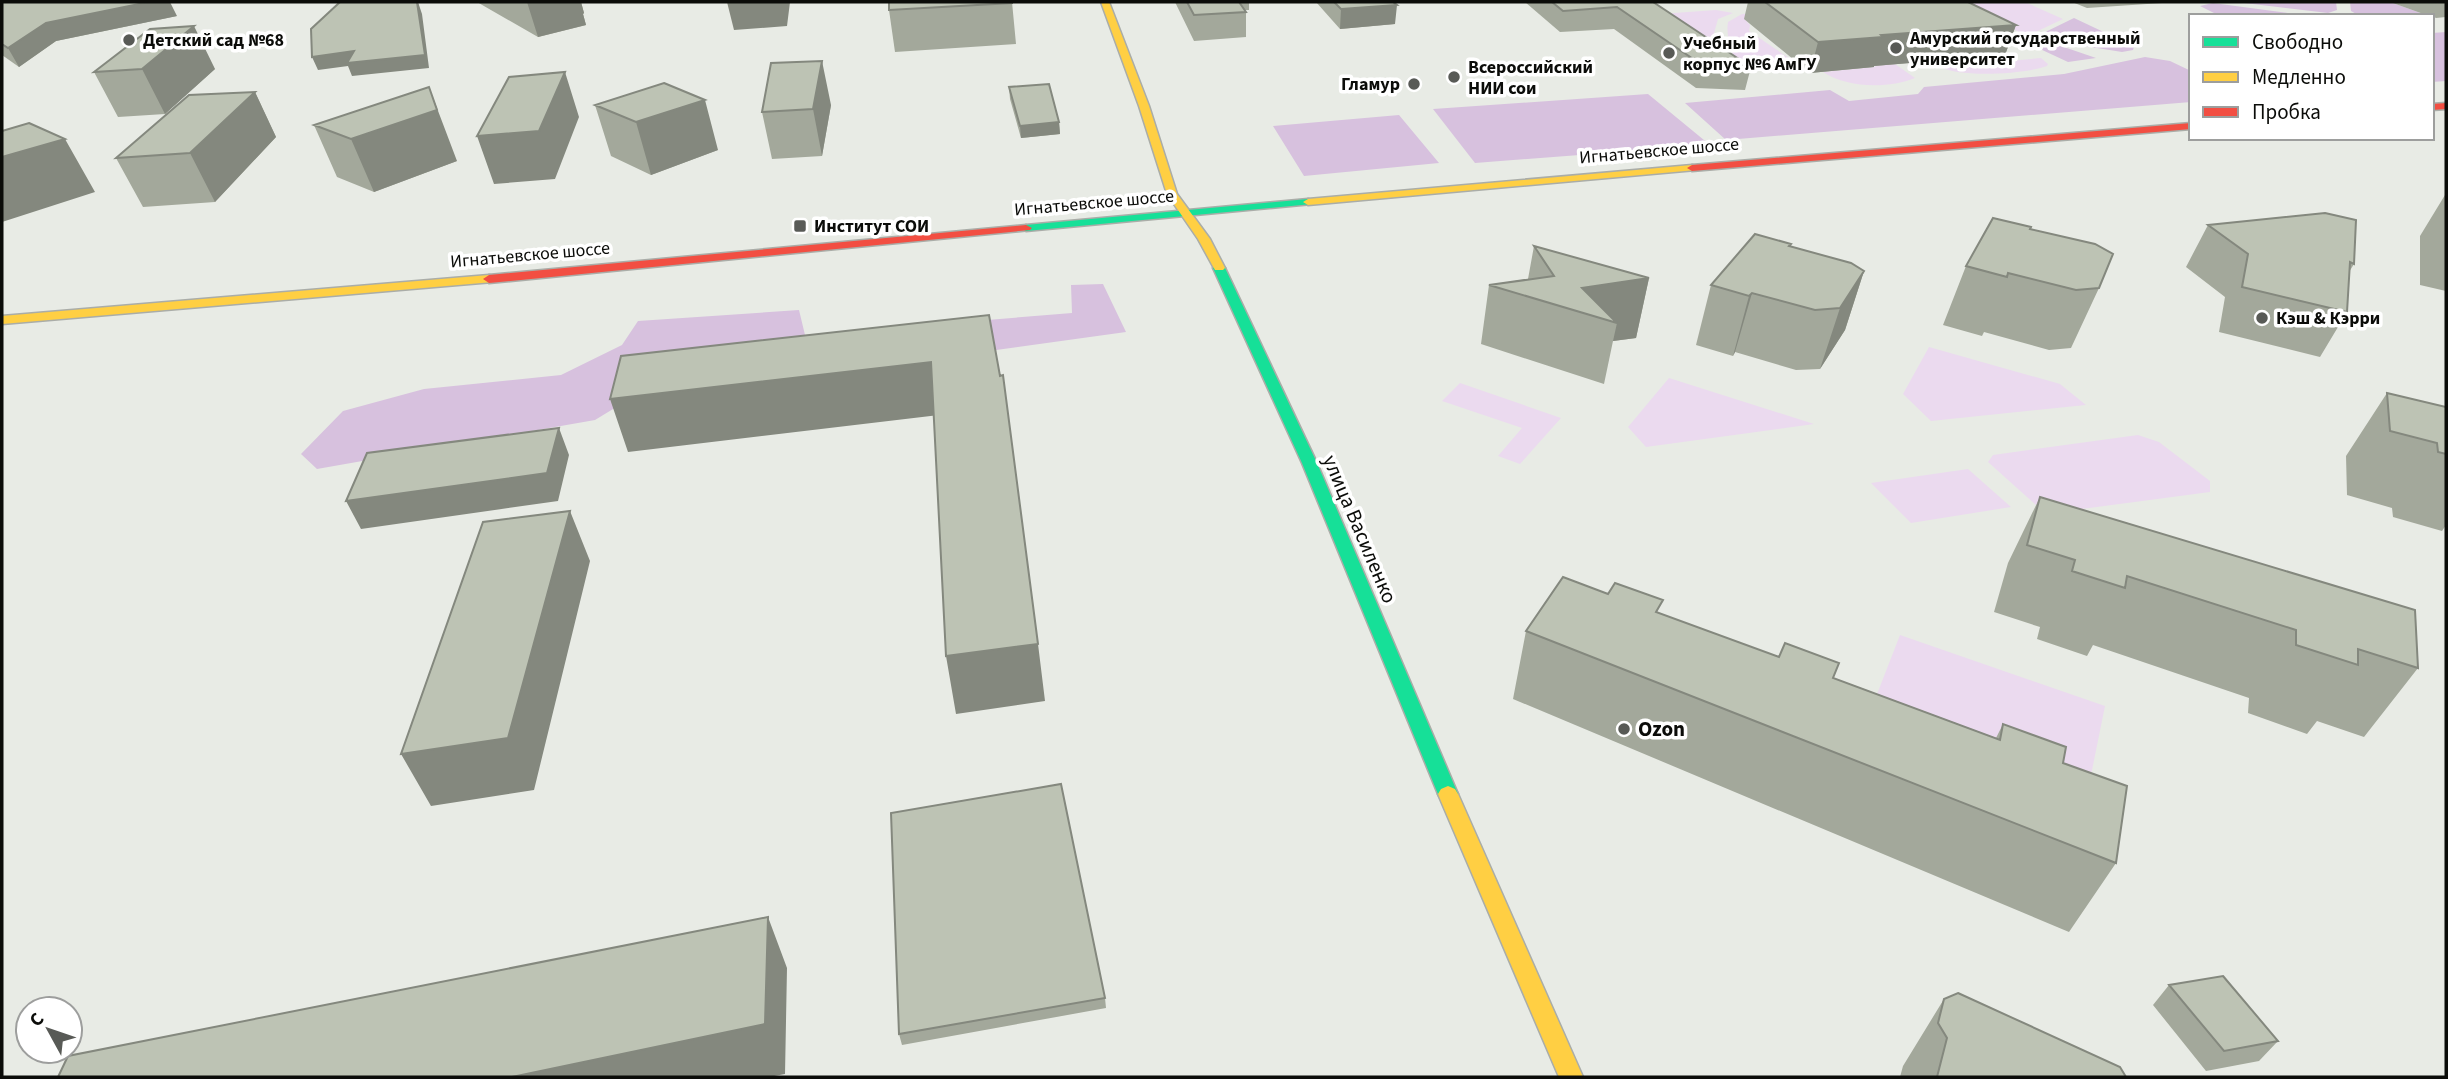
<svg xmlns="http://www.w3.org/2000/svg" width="2448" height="1079" font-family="'Source Sans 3',sans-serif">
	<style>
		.green { fill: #ebdaef }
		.forest { fill: #d7c1de }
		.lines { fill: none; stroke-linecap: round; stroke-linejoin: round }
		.fast-casing { stroke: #aaada8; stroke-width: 3 }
		.slow-casing { stroke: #aaada8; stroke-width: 3 }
		.jam-casing { stroke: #aaada8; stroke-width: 3 }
		.fast { fill: #16e098; fill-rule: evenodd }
		.slow { fill: #ffcf43; fill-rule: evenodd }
		.jam { fill: #f24e42; fill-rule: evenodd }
		.wall { fill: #a3a89b }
		.shaded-wall { fill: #84887e }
		.building { fill: #bdc3b4; stroke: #84887e; stroke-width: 2 }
		.poi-dot { fill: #585a56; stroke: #fff; stroke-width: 2.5 }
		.labels { text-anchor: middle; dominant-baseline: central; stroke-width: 7; stroke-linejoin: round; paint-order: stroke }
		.far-poi-label { font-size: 18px; font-weight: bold; fill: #0b0c09; stroke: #fff; text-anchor: start }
		.far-street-label { font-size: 18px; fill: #0b0c09; stroke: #fff }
		.street-label { font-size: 21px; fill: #0b0c09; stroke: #fff }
		.poi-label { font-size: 21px; font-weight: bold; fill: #0b0c09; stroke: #fff; text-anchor: start }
	</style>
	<rect width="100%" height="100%" fill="#e8ebe5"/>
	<path class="green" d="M1958 2H2025L2063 19 2027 36Z
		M1716 10 1733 13 1718 19 1714 33 1722 56 1646 15Z
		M1783 12 1747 22 1750 25 1749 31 1796 63 1734 68C1735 51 1725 39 1728 22L1742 14Z
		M2041 58 2048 64 2047 66C2025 74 1960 78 1941 67Z
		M1881 64H1895L1915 78C1887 89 1848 88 1823 72L1874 67Z
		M1929 347 2060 384 2086 405 1931 421 1903 394Z
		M1669 378 1814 424 1646 447 1628 427Z
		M1460 383 1561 418 1520 464 1498 456 1522 428 1442 401Z
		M2138 435 2159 442 2210 481V492L2059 512 2037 506 1988 462 1993 455Z
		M1968 469 2011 507 1911 523 1871 483Z
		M1900 635 2105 706 2088 790 1872 707Z"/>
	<path class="forest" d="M2236 2H2336L2337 10 2328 13Z
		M2350 2H2390L2429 16H2360L2351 11Z
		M2213 3 2310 16H2220L2200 6Z
		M2074 18 2129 44 2134 47 2133 50 2122 52 2060 42 2061 46 2096 58 2068 62 2025 42Z
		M2446 32V81L2432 82V33Z
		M2145 57 2170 61 2191 71V102L1726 140 1685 103 1830 90 1849 101 1918 94 1924 87 2064 74Z
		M1648 94 1710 145 1475 163 1433 109Z
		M1399 115 1439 163 1304 176 1273 126Z
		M1103 284 1126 332 902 363 641 392 595 420 317 469 301 454 343 411 424 389 561 375 622 345 638 321 799 310 805 335 1072 313 1071 285Z"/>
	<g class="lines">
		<g class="fast-casing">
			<path id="fast" d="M1308 199 1312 200V204L1026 231 1020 228 1026 225Z
				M1219 264 1225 268 1317 463 1458 794 1455 799 1448 802 1441 799 1438 794 1302 463 1213 268Z"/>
		</g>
		<g class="slow-casing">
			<path id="slow" d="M1101 2H1109L1149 106 1177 194 1210 239 1225 268 1223 270H1215L1198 239 1167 194 1139 106Z
				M1692 165 1696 166V170L1308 205 1303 202 1308 199Z
				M489 275 493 276V282L2 324V316Z
				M1448 786 1455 789 1458 794 1583 1077H1559L1438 794 1441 789Z"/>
		</g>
		<g class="jam-casing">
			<path id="jam" d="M2446 103V109L2432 110V104Z
				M2191 123V129L1692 171 1687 168 1692 165Z
				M1026 225 1032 228 1030 230 489 283 483 279 489 275Z"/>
		</g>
		<use href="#fast" class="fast"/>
		<use href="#slow" class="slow"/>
		<use href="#jam" class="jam"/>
	</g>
	<path class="wall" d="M2 2 177 16 56 41 19 67 2 55Z
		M477 2H581L584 13 583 14 586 25 538 37Z
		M1012 2 1016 44 895 52 889 10Z
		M1175 2H1249V10H1245L1246 12V37L1194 41Z
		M1316 2H1393L1395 24 1340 29Z
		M1525 2H1653L1751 67 1745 90 1696 88 1614 29 1560 32Z
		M1748 2H1968L2016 25 2005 55 1874 66V67L1810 73 1744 19Z
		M2072 2H2177L2087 8Z
		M2390 2H2446V17L2436 18 2432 16H2429Z
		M150 29 215 69 165 114 118 117 94 72Z
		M1009 87 1059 122 1060 134 1021 138 1010 99Z
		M255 92 276 137 215 202 143 207 116 158Z
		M595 105 718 150 651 175 611 156Z
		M831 105 822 156 772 159 762 112Z
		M314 125 457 161 374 192 337 177Z
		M2445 195H2446V291L2420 285V236Z
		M2356 220 2354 264 2349 272 2347 312 2320 357 2219 332 2225 297 2186 267 2208 225Z
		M2030 229 2099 288 2071 348 2049 350 1984 332 1982 336 1943 325 1966 266Z
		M1534 246 1649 278 1636 338 1613 341 1604 384 1481 344 1489 285 1528 279Z
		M1790 247 1864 271 1845 330 1820 369 1796 370 1735 352 1733 356 1696 345 1711 285Z
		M2387 393 2446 407V525L2442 531 2393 517 2392 508 2347 495 2346 456Z
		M2040 497 2418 668 2364 737 2317 721 2307 734 2248 713 2249 698 2093 645 2087 656 2037 639 2040 627 1994 612 2008 563Z
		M1659 613 1996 738 2003 724 2063 763 2116 863 2069 932 1513 699 1526 631Z
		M2169 985 2278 1041 2259 1061 2206 1071 2153 1005Z
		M1105 998 1106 1008 902 1045 899 1034Z
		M1944 999 2126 1077H1900L1903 1066Z"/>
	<path class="shaded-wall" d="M149 2H170L177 16 56 41 19 67 8 48 46 23Z
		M418 2 422 14 429 68 352 76 348 66 318 70 312 57Z
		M527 2H581L584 13 583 14 586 25 538 37Z
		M727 2H790L787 26 734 30Z
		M1397 5 1395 24 1340 29 1341 9Z
		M2016 25 2005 55 1874 66V67L1810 73 1818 42 1881 35Z
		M194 26 215 69 165 114 142 69Z
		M822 61 831 105 822 156 813 109Z
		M565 72 579 117 555 179 494 184 477 136Z
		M429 87 457 161 374 192 351 139Z
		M255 92 276 137 215 202 190 153Z
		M705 100 718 150 651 175 636 122Z
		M1059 122 1060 134 1021 138 1020 126Z
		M65 139 95 192 2 222V157Z
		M1864 271 1845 330 1820 369 1840 308Z
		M1649 278 1636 338 1613 341 1617 323 1582 288Z
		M1752 293 1735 352 1733 356 1749 296Z
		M931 362 939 415 628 452 610 399Z
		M559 428 569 455 558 501 361 529 346 501Z
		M570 511 590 561 534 790 431 806 401 754Z
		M1038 644 1045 701 956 714 946 656Z
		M768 917 787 968 785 1074 769 1077H512Z"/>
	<path class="building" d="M2 2H149L46 23 8 48 2 44Z
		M340 2H417L425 55 347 63 354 51 312 57 311 29Z
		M889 2H1012V3L889 10Z
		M1187 2H1239L1246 12 1194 15Z
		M1334 2H1393L1397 5 1341 9Z
		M1552 2H1653L1751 67 1702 65 1617 7 1563 11Z
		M1765 2H1968L2016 25 1881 35 1883 37 1818 42Z
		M194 26 142 69 94 72 150 29Z
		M822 61 813 109 762 112 771 63Z
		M565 72 539 131 477 136 509 77Z
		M664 83 705 100 636 122 595 105Z
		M1049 84 1059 122 1020 126 1009 87Z
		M429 87 437 110 351 139 314 125Z
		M255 92 190 153 116 158 189 95Z
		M29 123 65 139 2 157V131Z
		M2325 213 2356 220 2354 264 2350 262 2347 312 2242 287 2248 254 2208 225Z
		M1993 218 2031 227 2030 229 2095 244 2113 254 2099 288 2076 290 2008 273 2007 277 1966 266Z
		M1755 234 1791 244 1789 246 1851 263 1864 271 1840 308 1815 310 1752 293 1749 296 1711 285Z
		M1534 246 1649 278 1582 288 1617 323 1489 285 1554 276Z
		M989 315 1000 376 1003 375 1038 644 946 656 931 362 610 399 621 356Z
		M2387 393 2446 407V454L2438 452 2437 443 2390 431Z
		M559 428 547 473 346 501 367 453Z
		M2040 497 2415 610 2418 668 2358 649V665L2296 645V630L2127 576 2125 588 2072 571 2075 560 2027 545Z
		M570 511 508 738 401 754 483 522Z
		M1563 577 1608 594 1615 583 1663 600 1656 612 1779 657 1785 643 1839 663 1833 678 2000 740 2003 724 2066 747 2063 763 2127 786 2116 863 1526 631Z
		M1061 784 1105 998 899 1034 891 813Z
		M768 917 765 1024 512 1077H58L68 1056Z
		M2223 976 2278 1041 2224 1051 2169 985Z
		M1958 993 2120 1067 2126 1077H1937L1947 1038 1938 1023 1944 999Z"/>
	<g class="poi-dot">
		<circle cx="129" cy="40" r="7"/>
		<circle cx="1896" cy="48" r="7"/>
		<circle cx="1669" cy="53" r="7"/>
		<circle cx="1454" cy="77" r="7"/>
		<circle cx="1414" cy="84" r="7"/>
		<rect x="793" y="219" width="14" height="14" rx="3.5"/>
		<circle cx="2262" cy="318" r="7"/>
		<circle cx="1624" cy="729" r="7"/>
	</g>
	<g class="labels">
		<g class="far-poi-label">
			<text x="1910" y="38">Амурский государственный<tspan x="1910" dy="21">университет</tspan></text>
			<text x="143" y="40">Детский сад №68</text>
			<text x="1683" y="43">Учебный<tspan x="1683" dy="21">корпус №6 АмГУ</tspan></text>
			<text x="1468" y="67">Всероссийский<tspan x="1468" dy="21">НИИ сои</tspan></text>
			<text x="1400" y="84" text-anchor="end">Гламур</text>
			<text x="814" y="226">Институт СОИ</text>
			<text x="2276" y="318">Кэш &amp; Кэрри</text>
		</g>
		<g class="far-street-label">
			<text transform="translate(1659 151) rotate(-5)">Игнатьевское шоссе</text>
			<text transform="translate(1094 203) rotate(-5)">Игнатьевское шоссе</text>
			<text transform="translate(530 255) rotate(-5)">Игнатьевское шоссе</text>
		</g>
		<g class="street-label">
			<text transform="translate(1360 529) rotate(67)">улица Василенко</text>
		</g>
		<g class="poi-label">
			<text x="1638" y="729">Ozon</text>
		</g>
	</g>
	<rect width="2448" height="1079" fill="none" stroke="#0b0c09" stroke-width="7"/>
	<rect x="2189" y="14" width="245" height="126" fill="#ffffff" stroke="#9d9e9d" stroke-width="2"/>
	<rect x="2203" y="37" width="35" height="10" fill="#16e098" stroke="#9d9e9d" stroke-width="2"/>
	<text x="2252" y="49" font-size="21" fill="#0b0c09">Свободно</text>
	<rect x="2203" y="72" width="35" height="10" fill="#ffcf43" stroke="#9d9e9d" stroke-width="2"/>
	<text x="2252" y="84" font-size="21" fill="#0b0c09">Медленно</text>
	<rect x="2203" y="107" width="35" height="10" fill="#f24e42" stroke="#9d9e9d" stroke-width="2"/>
	<text x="2252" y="119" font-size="21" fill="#0b0c09">Пробка</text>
	<g transform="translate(49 1030) rotate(310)"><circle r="33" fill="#ffffff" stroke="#9d9e9d" stroke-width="2"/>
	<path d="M0-5L12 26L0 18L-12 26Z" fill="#585a56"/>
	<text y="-10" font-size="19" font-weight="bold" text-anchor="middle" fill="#0b0c09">С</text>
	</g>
</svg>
